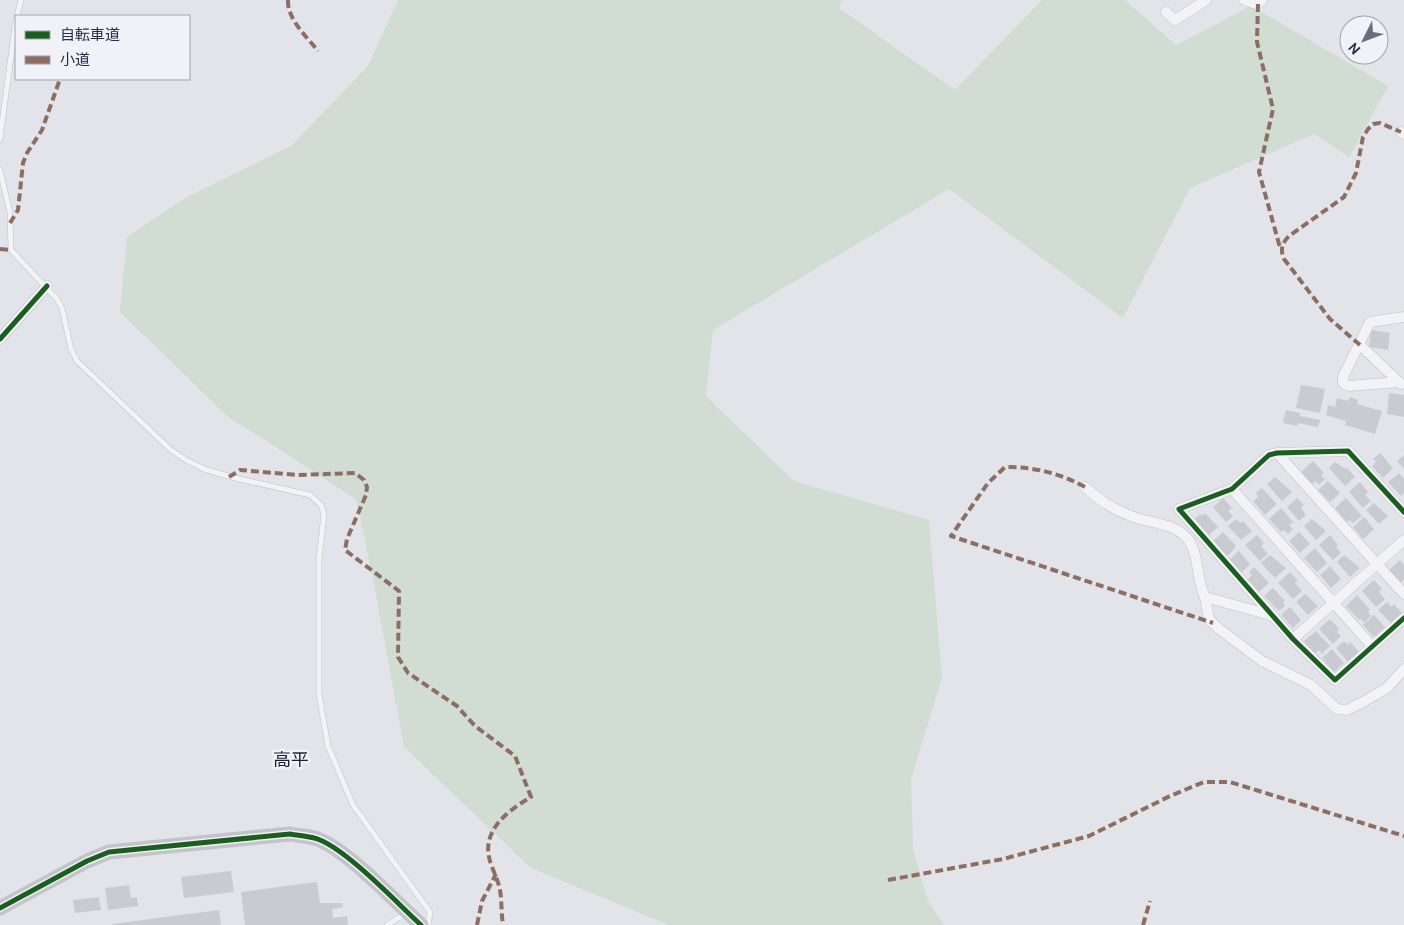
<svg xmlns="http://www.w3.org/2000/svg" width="1404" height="925" font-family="Cabin,'Noto Sans JP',sans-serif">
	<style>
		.green { fill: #d1dcd3 }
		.building { fill: #cacbd1 }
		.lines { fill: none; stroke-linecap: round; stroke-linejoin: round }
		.lane-casing { stroke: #c0c1c7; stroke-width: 6 }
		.street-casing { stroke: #c0c1c7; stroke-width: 11 }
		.lane { stroke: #f3f3f5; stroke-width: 5 }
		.street { stroke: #f3f3f5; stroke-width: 10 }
		.secondary { stroke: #c3c4ca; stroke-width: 15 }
		.quiet { stroke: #8d6e63; stroke-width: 4; stroke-dasharray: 8 4; stroke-linecap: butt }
		.cycleway-casing { stroke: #f1f2f8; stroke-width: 8 }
		.cycleway { stroke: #1b5e20; stroke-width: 5 }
		.labels { text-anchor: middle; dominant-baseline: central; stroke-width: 5; stroke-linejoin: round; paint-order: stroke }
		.quarter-label { font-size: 18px; fill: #1a1e35; stroke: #f1f2f8 }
	</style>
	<rect width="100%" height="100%" fill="#e3e4e9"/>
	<path class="green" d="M398 0H842L839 8 955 90 1042 0H1125L1176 45 1251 6 1388 86 1349 157 1314 134 1190 188 1123 318 949 189 713 330 706 396 794 481 929 520 942 678 911 779 913 849 928 901 944 925H669L531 868 404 747 373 579 356 499 227 416 120 312 127 237 187 197 291 146 368 66Z"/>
	<path class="building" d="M1371 330 1390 333 1388 350 1369 347Z
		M1301 385 1325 389 1320 413 1296 408Z
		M1389 393 1404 395V417L1387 414Z
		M1350 397 1358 400 1357 404 1382 411 1375 434 1345 425 1346 421 1326 415 1328 405 1335 407 1337 398 1348 401Z
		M1286 410 1300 413V416L1320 420 1318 427 1298 423 1297 426 1283 423Z
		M1380 453 1393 468 1383 478 1372 466 1376 462 1373 459Z
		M1404 455V469L1397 461Z
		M1313 461 1324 473 1321 475 1325 479 1319 485 1316 481 1312 484 1301 472Z
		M1335 462 1345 469 1347 468 1355 477 1345 486 1329 468Z
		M1399 473 1404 479V493L1401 496 1388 482Z
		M1275 477 1292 492 1282 501 1267 484Z
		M1328 481 1340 493 1330 502 1318 490Z
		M1360 482 1368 492 1365 495 1371 501 1363 508 1349 492Z
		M1262 488 1277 504 1265 515 1253 501 1258 497 1256 493Z
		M1223 498 1232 508 1228 511 1233 516 1226 522 1213 507Z
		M1297 498 1304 505 1301 508 1306 515 1299 521 1287 507Z
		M1346 498 1362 516 1353 523 1349 520 1347 522 1335 508Z
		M1374 503 1388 516 1379 524 1366 510Z
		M1281 508 1293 522 1289 525 1293 529 1288 534 1284 530 1281 532 1269 519Z
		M1205 513 1218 527 1208 536 1193 520 1200 514 1202 516Z
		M1364 517 1374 529 1363 539 1353 527Z
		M1236 519 1240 523 1243 521 1252 531 1241 540 1228 526Z
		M1312 519 1326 531 1316 540 1304 526Z
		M1223 532 1236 546 1229 555H1226L1213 541Z
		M1299 532 1310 544 1300 553 1289 541Z
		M1257 535 1264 543 1261 546 1268 554 1260 561 1245 545Z
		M1330 535 1338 545 1336 547 1341 553 1333 560 1319 545Z
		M1315 548 1327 563 1317 572 1304 558Z
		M1239 551 1250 564 1241 573 1229 560Z
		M1270 555 1286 568 1275 578 1261 563Z
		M1344 555 1360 568 1350 577 1337 562Z
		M1400 560 1404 565V579L1401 582 1389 570Z
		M1330 566 1341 579 1331 588 1320 575Z
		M1254 567 1269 583 1259 592 1248 579 1252 575 1249 572Z
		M1290 572 1298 581 1295 583 1302 591 1293 599 1278 583Z
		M1374 580 1382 589 1379 592 1385 599 1376 607 1362 591Z
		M1273 588 1285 601 1283 603 1285 606 1279 611 1264 596Z
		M1305 594 1318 606 1308 615 1296 602Z
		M1357 595 1370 610 1368 612 1371 616 1364 623 1361 619 1359 620 1346 606Z
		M1387 602 1391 607 1394 604 1402 613 1391 623 1378 610Z
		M1290 607 1301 620 1293 628 1281 615Z
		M1374 615 1385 627 1374 637 1363 625Z
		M1330 619 1339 629 1337 632 1341 636 1333 644 1319 629Z
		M1316 631 1330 646 1322 654 1319 650 1315 654 1304 641Z
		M1344 641 1348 645 1350 642 1359 652 1348 662 1336 648Z
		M1332 649 1344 663 1334 672 1322 658Z
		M231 871 234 892 184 898 181 877Z
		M317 882 320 903H342L343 907 332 909 333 918 347 916 348 925H245L241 892Z
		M129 885 131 898 137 897 138 906 108 910 105 888Z
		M99 897 101 910 75 913 73 900Z
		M219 910 221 925H112V924Z"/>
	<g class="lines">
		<g class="lane-casing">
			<path id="lane" d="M17 16 21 0
				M0 139 16 19
				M0 170 10 213 11 250 57 299 62 308 71 349 77 361 171 450 186 460 204 469 235 478 310 495 321 505 324 514 319 560V694L328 746 353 805 430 912 428 925
				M387 925 405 914"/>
		</g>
		<g class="street-casing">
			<path id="street" d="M1244 0 1256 4 1262 0
				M1166 12 1175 20 1206 0
				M1401 132 1404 134
				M0 339 47 286
				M1360 345 1401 384
				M1399 382 1348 386 1343 383V377L1370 322 1404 317
				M1277 453 1404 594
				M1085 487C1098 499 1114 510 1131 516 1150 524 1177 522 1190 542 1200 559 1196 580 1205 597L1270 615
				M1232 489 1372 646
				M1404 512 1348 451 1277 453 1269 455 1232 489 1179 509 1293 639 1335 680 1404 618
				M1205 597 1209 619 1218 628 1262 661 1311 685 1337 709 1347 710 1363 702 1387 688 1404 669
				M1293 639 1404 540"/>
		</g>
		<use href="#lane" class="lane"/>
		<use href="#street" class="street"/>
		<path class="secondary" d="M0 908 87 861 109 852 290 834C300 836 311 836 320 840 349 852 396 902 421 925"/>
		<path class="quiet" d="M288 0C287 19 307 37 318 51
			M1258 4 1257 42 1273 109 1259 172 1279 244 1282 248
			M10 223 18 210 23 163 27 153 42 130 60 79
			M0 249 11 250
			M1360 345 1330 319 1284 259C1280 250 1282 243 1289 236L1344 197 1356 173 1363 137 1368 129 1373 124 1380 123 1401 132
			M229 477 240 470 298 475 355 473 364 480 367 487 366 495 347 539 345 550 399 591 398 657 408 673 457 706 475 726 515 756 531 797C507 811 479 832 491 864 494 873 498 880 500 890 502 901 501 913 503 925
			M1085 487C1059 473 1035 467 1005 467L988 483 951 536 1213 623
			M888 880 1003 859 1089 836 1170 796 1204 782H1230L1404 836
			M477 925 482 901 496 874
			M1143 925 1150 901"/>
		<g class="cycleway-casing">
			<path id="cycleway" d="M0 339 47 286
				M1404 512 1348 451 1277 453 1269 455 1232 489 1179 509 1293 639 1335 680 1404 618
				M0 908 87 861 109 852 290 834C300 836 311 836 320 840 349 852 396 902 421 925"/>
		</g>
		<use href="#cycleway" class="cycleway"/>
	</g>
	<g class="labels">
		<g class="quarter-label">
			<text x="291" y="760">高平</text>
		</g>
	</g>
	<rect x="15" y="15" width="175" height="65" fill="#f1f2f8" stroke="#a1a3b0"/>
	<rect x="25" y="31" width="25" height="8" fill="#1b5e20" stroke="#a1a3b0"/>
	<text x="60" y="40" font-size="15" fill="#282d44">自転車道</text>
	<rect x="25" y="56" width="25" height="8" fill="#8d6e63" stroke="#a1a3b0"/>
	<text x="60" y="65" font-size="15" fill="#282d44">小道</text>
	<g transform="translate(1364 40) rotate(228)"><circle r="24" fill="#f1f2f8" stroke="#a1a3b0"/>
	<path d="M0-4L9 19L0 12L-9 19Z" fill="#696d7e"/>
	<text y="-8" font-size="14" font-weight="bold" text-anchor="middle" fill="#282d44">N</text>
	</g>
</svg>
